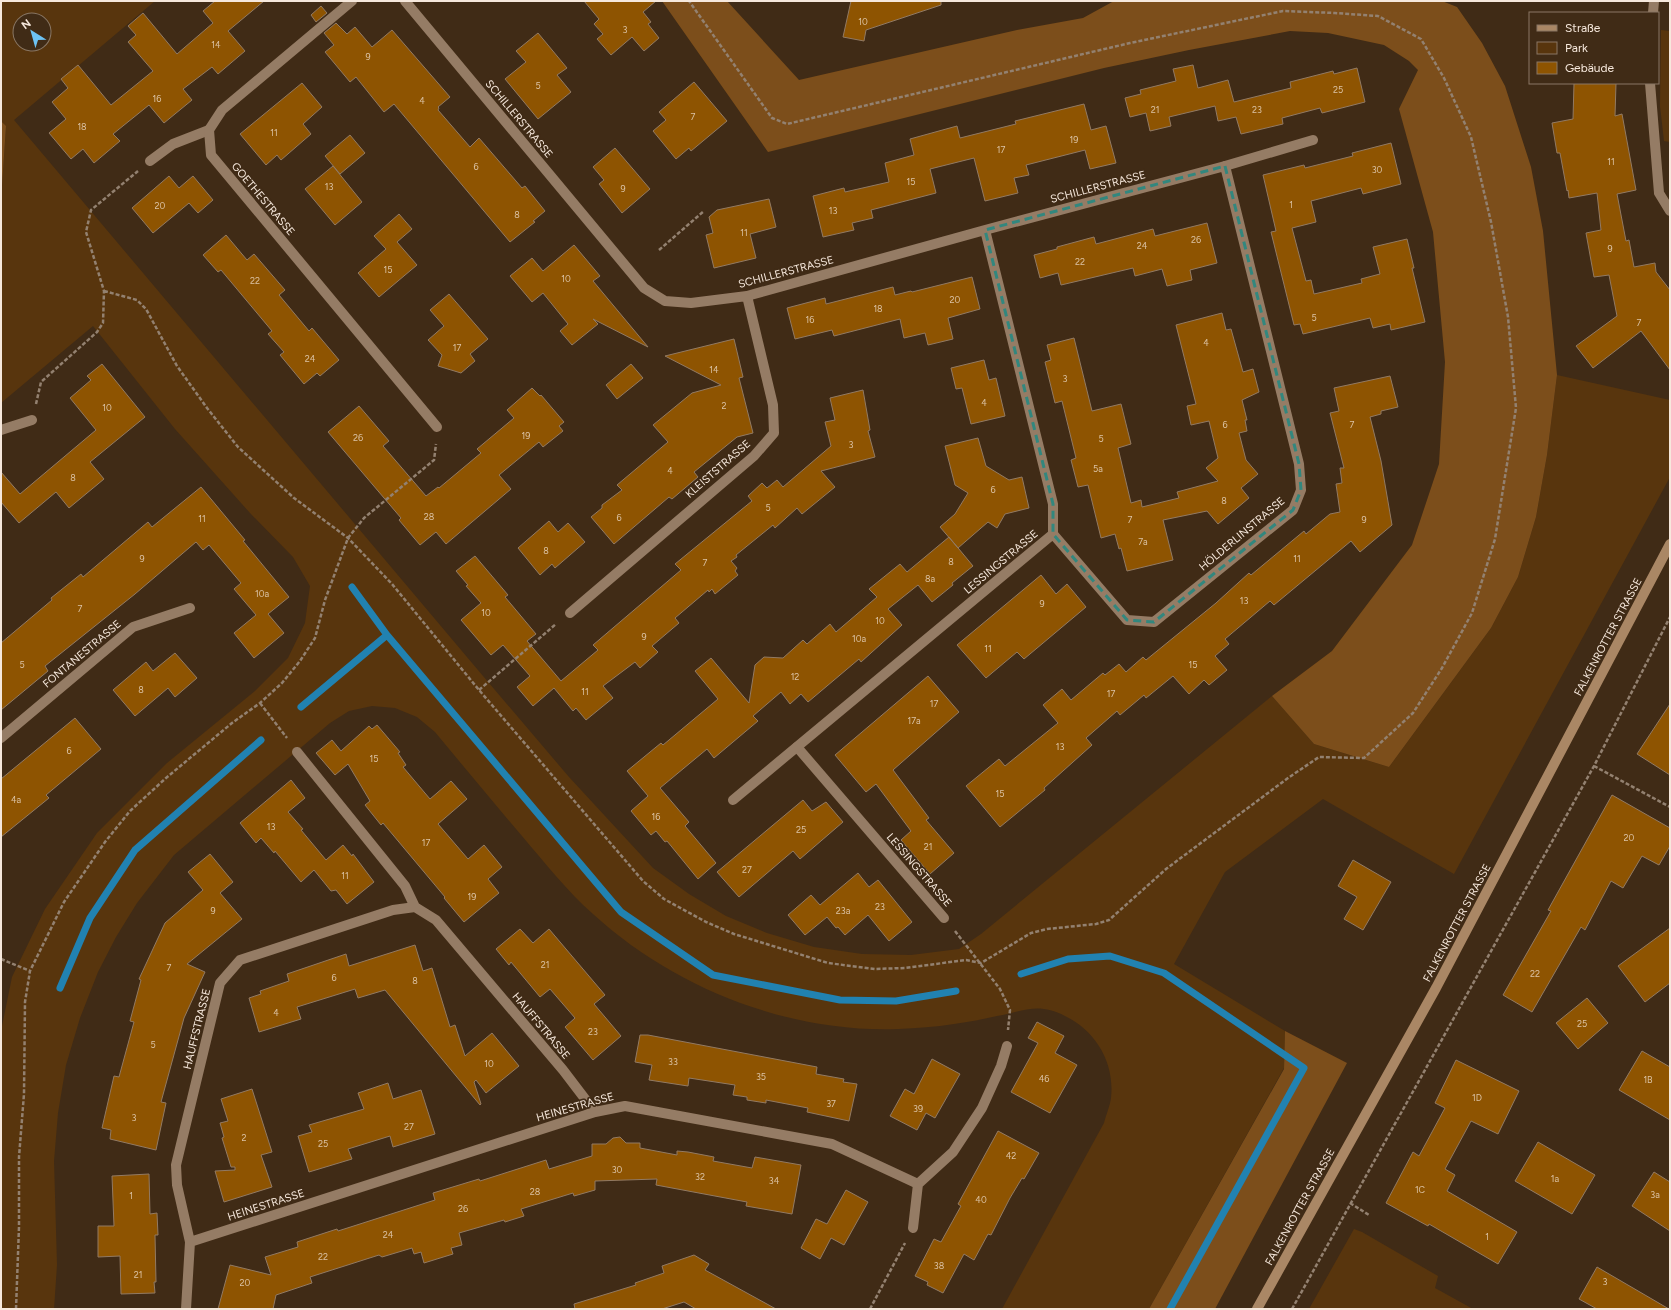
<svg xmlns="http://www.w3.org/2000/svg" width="1671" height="1310" font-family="Figtree,sans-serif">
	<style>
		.green { fill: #58350d; fill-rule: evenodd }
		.forest { fill: #7c4e1b }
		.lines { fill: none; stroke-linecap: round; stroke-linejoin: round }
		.stream { stroke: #2182b1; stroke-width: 7 }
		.building { fill: #8e5401; stroke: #927a63 }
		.path { stroke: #938170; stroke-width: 2.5; stroke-dasharray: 4 2; stroke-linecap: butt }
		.service { stroke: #957c65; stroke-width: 10 }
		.minor { stroke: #957c65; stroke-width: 10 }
		.secondary { stroke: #aa8765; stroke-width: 10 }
		.marked { fill: none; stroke: #32877e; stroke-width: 3; stroke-dasharray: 8 5; stroke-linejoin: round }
		.labels { text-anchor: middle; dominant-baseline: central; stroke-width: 3.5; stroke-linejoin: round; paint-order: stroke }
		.number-label { font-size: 9px; fill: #dcc3a5 }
		.street-label { font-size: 11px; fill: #f6e8dc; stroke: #402b16 }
	</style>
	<rect width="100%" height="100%" fill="#402b16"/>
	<path class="green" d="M1 1H155L14 120 483 676 569 777 653 868 689 894 726 916 767 933 814 947 862 954 911 955 959 949 981 934 1272 696 1314 744 1389 767 1491 628 1518 577 1536 517 1547 455 1557 375 1670 400V477L1454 874 1323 799 1225 872 1174 964 1285 1031 1284 1068 1149 1309H1002L1104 1123C1106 1115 1110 1106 1111 1098 1115 1063 1096 1031 1065 1016 1039 1002 1023 1011 997 1016 983 1019 969 1022 954 1024 935 1027 917 1028 898 1029 788 1033 674 988 593 914 567 891 545 863 522 836 493 802 464 767 435 732L417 717 395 708 372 706 349 711 330 723 174 855 137 903 116 937 98 972 80 1018 66 1065 58 1113 54 1161 57 1265 54 1309H1V1031L12 977 45 909 97 833 167 763 255 691 288 658 305 623 310 586 293 557 250 513 175 429 93 326 1 403V201L6 127 1 121ZM20 20H44V44H20Z
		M1661 30 1670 31V142L1664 141 1660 106Z
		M1354 1229 1362 1232 1438 1276 1435 1288 1473 1309H1309Z"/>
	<path class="forest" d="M662 1H727L799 80 1017 30 1083 18 1114 1H1442L1457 7 1482 43 1505 86 1531 167 1543 231 1557 375 1547 455 1536 517 1518 577 1491 628 1389 767 1314 744 1272 696 1332 651 1412 545 1439 464 1445 362 1433 232 1399 109 1418 70 1409 61 1384 45 1328 33 1290 31 1189 50 1104 68 768 152Z
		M1 121 6 126 1 201Z
		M1285 1031 1347 1063 1215 1309H1149L1284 1069Z"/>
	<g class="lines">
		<path class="stream" d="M352 587 387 635 621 912 713 975 840 1000 896 1001 956 991
			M301 707 387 635
			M1021 974 1068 959 1110 956 1164 973 1304 1068 1170 1309
			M60 988 90 918 135 850 261 740"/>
	</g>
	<path class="building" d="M215 1H264L228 31 245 51 218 74 212 67 183 89 192 100 164 123 149 105 113 134 120 141 94 163 83 149 71 159 49 133 66 119 52 102 68 88 61 79 78 65 111 105 153 71 128 42 136 35 128 26 143 13 177 54 213 23 203 11Z
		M584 1H656L643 12 651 22 648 24 659 38 644 51 632 37 611 55 597 39 603 34 594 24 599 19Z
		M851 1H941V5L866 30 864 41 843 37Z
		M321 6 327 13 316 22 311 15Z
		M336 23 347 34 355 27 372 47 392 30 450 97 438 107 439 108 438 110 470 147 479 138 522 188 525 186 545 211 533 221 535 222 510 242 394 104 384 112 356 77 350 82 325 52 334 45 324 33Z
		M538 33 567 68 557 75 571 92 538 119 505 79 526 62 516 51Z
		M1193 65 1198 88 1228 80 1234 102 1291 88 1290 82 1333 71 1334 74 1357 68 1365 102 1322 113 1320 108 1282 118 1283 124 1241 134 1236 117 1218 121 1215 106 1169 117 1171 126 1150 131 1146 113 1130 117 1125 98 1141 94 1140 90 1176 81 1173 69Z
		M694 82 727 121 691 151 689 148 676 159 653 131 666 120 659 112Z
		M302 83 322 107 303 124 311 134 281 160 277 155 266 165 240 134Z
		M1574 83H1616L1615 116 1622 114 1636 190 1617 194 1626 241 1629 240 1634 267 1655 263 1656 272 1670 290V370L1641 331 1593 368 1576 346 1617 316 1609 275 1594 277 1586 233 1601 230 1597 193 1569 198 1568 190 1567 191 1560 153H1557L1552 123 1573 119Z
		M1084 104 1091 130 1106 126 1116 163 1090 169 1085 150 1026 165 1029 175 1014 178 1018 193 985 201 974 158 930 169 936 193 871 210 873 218 852 223 854 230 823 237 813 196 844 188 845 192 889 182 885 163 914 155 910 139 957 126 960 138 1016 124 1015 121Z
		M350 135 365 153 340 174 325 156Z
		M1391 143 1401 184 1363 194 1361 188 1311 201 1316 222 1292 228 1306 281 1311 280 1314 294 1362 283 1361 279 1380 274 1373 247 1407 239 1414 268H1412L1425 322 1391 330 1390 324 1373 328 1370 318 1303 334 1300 324 1294 325 1271 232 1276 231 1263 175 1304 165 1305 168 1353 156 1352 153Z
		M615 148 650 189 622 213 599 184 604 180 593 167Z
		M333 166 362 202 335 225 305 189Z
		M169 176 179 188 193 176 213 200 198 213 189 203 153 233 132 208Z
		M769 199 776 227 750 234 756 258 714 268 706 235 713 233 709 217 717 210Z
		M399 214 412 229 397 242 417 265 379 297 358 273 386 249 374 236Z
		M1207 223 1217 263 1190 270 1192 280 1167 286 1162 269 1135 276 1133 268 1061 285 1058 273 1040 278 1034 255 1057 249V247L1094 237 1096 244 1153 229 1155 236Z
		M226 235 247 260 254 254 285 290 279 295 309 331 312 328 339 360 320 376 317 373 304 384 280 355 284 352 268 334 272 331 221 270 218 272 203 255Z
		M574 245 600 276 593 281 648 347 593 319 598 324 572 345 560 331 568 324 543 293 532 302 510 276 532 258 543 271Z
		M972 277 980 309 948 318 953 339 928 345 925 333 904 338 900 319 834 336 832 330 795 339 787 308 825 298 826 304 893 287 895 295 911 291 912 292Z
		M449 294 488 339 470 354 475 361 461 373 438 366 442 355 428 340 444 326 430 310Z
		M1222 313 1226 330 1231 329 1243 372 1253 369 1259 392 1242 400 1247 420H1245L1247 431 1239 433 1246 460 1258 474 1241 488 1249 498 1218 524 1207 511 1163 520 1173 560 1127 571 1121 548 1119 549 1115 534 1101 538 1088 485 1078 487 1071 460 1076 458 1062 401 1055 403 1045 362 1051 360 1047 345 1074 338 1092 411 1121 404 1131 444 1118 448 1131 503 1141 500 1142 507 1179 498 1177 492 1218 481 1206 468 1218 458 1209 421 1191 425 1187 406 1196 404 1176 325Z
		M734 339 743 377 739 378 753 433 737 437 694 472 698 477 672 499 669 497 614 544 591 517 602 508V505L622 490 617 485 668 442 653 425 692 393 721 385 665 356Z
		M984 360 989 380 996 378 1005 416 971 424 962 388 956 389 951 368Z
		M102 364 145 417 90 462 104 479 69 508 56 492 19 523 1 502V472L20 494 96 430 70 398 91 380 87 376Z
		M631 364 643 378 617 399 606 385Z
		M1390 376 1398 407 1381 411V414L1370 417 1381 461 1392 525 1360 552 1351 541 1274 605 1270 601 1225 639 1229 644 1215 656 1227 670 1209 685 1204 680 1189 694 1173 676 1146 698 1144 695 1120 715 1117 711 1086 738 1092 745 1044 788 1045 790 1000 827 966 786 999 759 1005 766 1058 723 1043 705 1062 689 1071 700 1103 673 1105 675 1119 664 1126 672 1143 657 1146 660 1216 603 1249 573 1251 575 1304 531 1306 534 1330 514 1340 512 1336 484 1342 483 1340 468H1344L1330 413 1339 411 1334 388Z
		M532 388 540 396 541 395 564 422 559 426 563 431 543 447 539 442 499 475 511 489 446 544 436 532 420 545 399 520 401 518 328 432 359 406 389 441 383 446 426 496 438 487 439 488 481 453 477 449 514 418 507 410Z
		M863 390 870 430 868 431 875 457 821 471 835 487 802 514 797 508 775 528 773 525 736 555 737 557 731 561 737 568 735 571 738 575 715 594 712 589 709 592 708 590 675 618 679 623 652 646 658 652 640 668 635 662 603 686 613 698 586 720 576 708 573 711 554 688 533 706 517 687 530 676 503 645 491 655 461 620 481 603 466 586 468 585 456 571 475 556 508 595 505 597 536 634 527 641 561 681 598 650 593 645 681 570 675 564 752 501 748 496 762 483 767 488 777 480 783 487 831 446 825 422 835 420 830 398Z
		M978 438 986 466 1009 480 1022 477 1029 508 1005 514 997 528 988 522 958 548 940 527 955 514 968 493 955 485 945 446Z
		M201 487 245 540 243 541 289 597 268 614 284 633 254 658 234 633 256 615 234 589 241 583 209 545 203 550 196 542 135 594 45 666 48 671 1 710V643L52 600 51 598 81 574 83 577 148 522 152 527Z
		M549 521 558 532 568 523 585 542 555 568 552 564 540 575 518 548Z
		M949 537 973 566 952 583 953 585 932 602 918 585 888 609 902 625 861 662 859 659 808 702 801 694 790 704 781 692 753 716 758 721 714 758 707 749 660 788 689 822 685 826 716 863 698 879 667 841 665 842 656 831 651 835 631 811 648 796 627 771 661 743 663 745 718 699 695 671 711 658 749 703 755 665 764 657 783 658 803 640 807 644 830 624 836 632 877 597 869 589 900 564 907 572Z
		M1041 575 1056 594 1067 584 1086 607 1024 659 1017 652 986 678 957 645Z
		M175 653 197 678 175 697 168 688 135 716 113 690 146 662 153 671Z
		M928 676 959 712 893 770 929 818 926 820 954 853 930 874 901 840 911 831 876 784 866 792 835 755Z
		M1670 704V775L1637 754Z
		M75 718 101 749 46 795 49 798 1 837V779Z
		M377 725 400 752 398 753 406 765 403 767 430 799 451 781 467 799 438 824 468 859 484 845 502 867 488 879 499 893 464 922 444 898 445 897 383 823 381 825 365 805 370 801 348 764 335 775 316 753 332 740 341 751 369 726 372 729Z
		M291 780 305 798 288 812 303 829 301 830 326 860 343 845 352 856 353 854 374 882 347 904 336 890 331 891 314 870 301 882 275 851 274 853 261 838 256 843 240 823Z
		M1612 795 1670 828V846L1659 865 1642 856 1623 888 1611 881 1585 930 1581 927 1532 1012 1503 995 1551 911 1548 910Z
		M803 800 812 811 826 802 843 822 800 859 793 851 739 897 717 872Z
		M210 854 233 882 220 893 242 919 187 964 205 972 184 1018 161 1102 166 1103 156 1150 110 1139 111 1130 102 1128 114 1076 119 1077 134 1022 130 1021 141 980 139 979 165 923 203 890 188 872Z
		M1353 860 1391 882 1363 930 1344 919 1357 897 1338 886Z
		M858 873 869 887 878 880 912 922 889 941 868 915 845 935 838 927 836 928 827 917 805 935 788 915 811 895 820 905Z
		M1670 928V983L1645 1002 1618 966Z
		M520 929 533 943 549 929 605 995 594 1004 621 1036 593 1060 565 1027 575 1018 550 989 540 997 511 962 509 965 496 949Z
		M415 945 423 971 432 968 450 1027 455 1025 465 1056 492 1033 519 1066 486 1093 476 1080 474 1082 481 1104 480 1105 385 990 358 998 355 989 297 1007 301 1019 259 1032 249 998 261 994 260 991 289 981 287 974 346 954 349 966Z
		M1587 998 1608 1023 1578 1049 1556 1023Z
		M1037 1022 1064 1036 1055 1053 1077 1065 1050 1113 1011 1092 1038 1043 1028 1038Z
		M640 1035H648L817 1067 816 1074 844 1079 843 1082 857 1084 849 1121 807 1112 808 1108 766 1100V1103L747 1100V1097L733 1095 735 1085 689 1078 688 1086 649 1080 652 1065 635 1062Z
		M1642 1051 1670 1067V1120L1619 1090Z
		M932 1059 960 1074 935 1118 926 1113 917 1130 890 1116 905 1089 914 1094Z
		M1456 1060 1519 1091 1498 1134 1471 1121 1445 1169 1455 1175 1447 1191 1517 1232 1498 1264 1429 1224 1428 1226 1386 1203 1413 1152 1419 1156 1445 1108 1435 1103Z
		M388 1083 393 1099 421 1090 435 1134 393 1147 390 1136 348 1149 352 1159 309 1172 298 1136 312 1132 309 1125 364 1109 358 1093Z
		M252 1089 272 1152 261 1155 272 1187 224 1202 215 1171 235 1170V1167H231L222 1138 224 1137 220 1123 228 1121 221 1099Z
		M998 1131 1039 1153 1024 1179 1022 1178 1010 1198 991 1235 988 1234 974 1260 964 1254 943 1293 927 1285 928 1282 915 1276 934 1239 941 1242 961 1206 958 1204Z
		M620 1137 626 1143H640V1148L677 1155V1151L688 1152 714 1157 713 1161 752 1168 755 1157 801 1165 792 1214 746 1206 747 1202 656 1185 657 1179 595 1181V1190L574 1196 573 1193 521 1209 524 1216 505 1222 504 1220 459 1233 462 1245 451 1248 453 1254 424 1263 421 1252 414 1254 412 1248 382 1257 379 1255 310 1277 312 1283 276 1295 273 1309H218L230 1265 271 1275 265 1257 298 1247 297 1242 337 1229 338 1231 435 1200 433 1193 479 1179 480 1181 546 1160 549 1169 592 1156V1144H606L613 1138Z
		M1538 1142 1595 1175 1572 1214 1515 1181Z
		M1654 1172 1670 1182V1231L1632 1206Z
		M149 1174 150 1214 157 1213 158 1235H155L156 1282H154L155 1293 121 1294 120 1256 98 1257V1226H114L112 1176Z
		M846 1190 868 1202 844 1245 831 1238 820 1259 801 1248 816 1219 827 1224Z
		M694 1255 709 1264 705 1270 776 1309H696L684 1302 662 1309H575L574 1304 636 1285 635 1283 664 1273 662 1266Z
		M1597 1267 1669 1309H1597L1579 1299Z"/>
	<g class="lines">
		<path class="path" d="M659 250 704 211
			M104 291 137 300 146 309 177 366 207 408 238 447 294 498 348 538 392 584 479 690 643 881 664 899 706 922 734 934 828 963 875 969 905 968 966 960 981 963 1031 933 1047 929 1096 924 1109 920 1166 869 1288 778 1319 757 1364 758 1413 713 1442 668 1472 613 1495 539 1516 408 1508 317 1491 222 1471 137 1444 78 1421 39 1378 16 1335 13 1283 11 1130 43 787 124 772 118 689 1
			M36 404 41 382 97 332 103 323 104 291 86 232 91 210 138 171
			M479 690 556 624
			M260 703 287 738
			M1594 766 1670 807
			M955 931 1000 989 1010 1010 1008 1030
			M1 959 30 971
			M1350 1203 1369 1215
			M16 1309 19 1227V1157L24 1094 25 1002 30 971 64 902 105 842 130 811 166 778 232 723 260 703 282 683 300 661 315 638 325 600 348 538 364 518 434 460 436 444
			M870 1309 905 1243
			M1292 1309 1594 766 1670 617"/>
		<path class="service" d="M150 161 173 144 209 130
			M1225 166 1313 140
			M797 747 944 918
			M913 1228 918 1184 953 1152 982 1108 1001 1066 1007 1046"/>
		<path class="minor" d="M352 1 222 110 209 130 211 155 437 427
			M405 1 644 288 665 301 691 303 747 296 985 230 1225 166 1299 464 1301 490 1293 510 1154 622 1127 620 1053 534
			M1653 13 1654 1
			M1650 83 1659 193 1670 211
			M1 430 32 420
			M570 613 754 456 774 433 773 405 747 296
			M1 738 133 627 190 608
			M297 752 405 886 415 907
			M733 800 1053 534V504L985 230
			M190 1242 177 1185 176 1165 220 983 240 960 393 910 415 907 436 920 563 1070 595 1112
			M186 1309 190 1242 595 1112 625 1106 832 1144 918 1184"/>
		<path class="secondary" d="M1257 1309 1436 988 1670 544"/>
	</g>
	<path class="marked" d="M1225 166 1299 464 1301 490 1293 510 1154 622 1127 620 1053 534V504L985 230Z"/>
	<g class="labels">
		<g class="number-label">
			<text x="863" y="21">10</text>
			<text x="625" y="29">3</text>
			<text x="216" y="44">14</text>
			<text x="368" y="56">9</text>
			<text x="538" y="85">5</text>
			<text x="1338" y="89">25</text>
			<text x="157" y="98">16</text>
			<text x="422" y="100">4</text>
			<text x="1155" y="109">21</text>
			<text x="1257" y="109">23</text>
			<text x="693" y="116">7</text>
			<text x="82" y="126">18</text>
			<text x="274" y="132">11</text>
			<text x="1074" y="139">19</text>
			<text x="1001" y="149">17</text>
			<text x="1611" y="161">11</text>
			<text x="476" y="166">6</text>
			<text x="1377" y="169">30</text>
			<text x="911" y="181">15</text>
			<text x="329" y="186">13</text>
			<text x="623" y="188">9</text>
			<text x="1291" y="204">1</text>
			<text x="160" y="205">20</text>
			<text x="833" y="210">13</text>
			<text x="517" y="214">8</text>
			<text x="744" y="232">11</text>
			<text x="1196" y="239">26</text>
			<text x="1142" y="245">24</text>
			<text x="1610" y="248">9</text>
			<text x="1080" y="261">22</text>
			<text x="388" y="269">15</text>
			<text x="566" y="278">10</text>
			<text x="255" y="280">22</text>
			<text x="955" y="299">20</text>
			<text x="878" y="308">18</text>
			<text x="1314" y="317">5</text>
			<text x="810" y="319">16</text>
			<text x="1639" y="322">7</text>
			<text x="1206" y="342">4</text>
			<text x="457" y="347">17</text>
			<text x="310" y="358">24</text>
			<text x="714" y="369">14</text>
			<text x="1065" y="378">3</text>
			<text x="984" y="402">4</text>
			<text x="724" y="405">2</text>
			<text x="107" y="407">10</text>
			<text x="1225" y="424">6</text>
			<text x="1352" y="424">7</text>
			<text x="526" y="435">19</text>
			<text x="358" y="437">26</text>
			<text x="1101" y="438">5</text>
			<text x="851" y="444">3</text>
			<text x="1098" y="468">5a</text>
			<text x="670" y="470">4</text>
			<text x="73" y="477">8</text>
			<text x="993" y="489">6</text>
			<text x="1224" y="500">8</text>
			<text x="768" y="507">5</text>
			<text x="429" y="516">28</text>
			<text x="619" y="517">6</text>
			<text x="202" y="518">11</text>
			<text x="1130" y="519">7</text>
			<text x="1364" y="519">9</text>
			<text x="1143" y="541">7a</text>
			<text x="546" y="550">8</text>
			<text x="142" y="558">9</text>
			<text x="1297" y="558">11</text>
			<text x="951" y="561">8</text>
			<text x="705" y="562">7</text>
			<text x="930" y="578">8a</text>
			<text x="262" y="593">10a</text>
			<text x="1244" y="600">13</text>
			<text x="1042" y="603">9</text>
			<text x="80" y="608">7</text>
			<text x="486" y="612">10</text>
			<text x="880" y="620">10</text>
			<text x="644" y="636">9</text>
			<text x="859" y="638">10a</text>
			<text x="988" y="648">11</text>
			<text x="22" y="664">5</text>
			<text x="1193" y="664">15</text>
			<text x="795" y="676">12</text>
			<text x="141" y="689">8</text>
			<text x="585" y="691">11</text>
			<text x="1111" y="693">17</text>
			<text x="934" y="703">17</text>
			<text x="914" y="720">17a</text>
			<text x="1060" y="746">13</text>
			<text x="69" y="750">6</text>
			<text x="374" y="758">15</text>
			<text x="1000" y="793">15</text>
			<text x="16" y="799">4a</text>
			<text x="656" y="816">16</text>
			<text x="271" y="826">13</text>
			<text x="801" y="829">25</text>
			<text x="1629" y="837">20</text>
			<text x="426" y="842">17</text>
			<text x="928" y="846">21</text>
			<text x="747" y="869">27</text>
			<text x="345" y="875">11</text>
			<text x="472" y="896">19</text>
			<text x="880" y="906">23</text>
			<text x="213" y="910">9</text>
			<text x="843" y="910">23a</text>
			<text x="545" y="964">21</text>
			<text x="169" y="967">7</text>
			<text x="1535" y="973">22</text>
			<text x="334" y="977">6</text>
			<text x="415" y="980">8</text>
			<text x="276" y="1012">4</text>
			<text x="1582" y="1023">25</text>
			<text x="593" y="1031">23</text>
			<text x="153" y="1044">5</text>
			<text x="673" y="1061">33</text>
			<text x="489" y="1063">10</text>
			<text x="761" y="1076">35</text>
			<text x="1044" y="1078">46</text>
			<text x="1648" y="1079">1B</text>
			<text x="1477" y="1097">1D</text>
			<text x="831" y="1103">37</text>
			<text x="918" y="1108">39</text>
			<text x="134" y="1117">3</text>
			<text x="409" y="1126">27</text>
			<text x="244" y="1137">2</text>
			<text x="323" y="1143">25</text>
			<text x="1011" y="1155">42</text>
			<text x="617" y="1169">30</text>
			<text x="700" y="1176">32</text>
			<text x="1555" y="1178">1a</text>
			<text x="774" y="1180">34</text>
			<text x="1420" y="1189">1C</text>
			<text x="535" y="1191">28</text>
			<text x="1655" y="1194">3a</text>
			<text x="131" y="1195">1</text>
			<text x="981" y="1199">40</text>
			<text x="463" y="1208">26</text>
			<text x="388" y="1234">24</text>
			<text x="1487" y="1236">1</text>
			<text x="323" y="1256">22</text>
			<text x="939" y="1265">38</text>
			<text x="138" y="1274">21</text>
			<text x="1605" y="1281">3</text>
			<text x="245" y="1282">20</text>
		</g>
		<g class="street-label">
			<text transform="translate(519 119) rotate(50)">SCHILLERSTRASSE</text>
			<text transform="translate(1098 187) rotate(-15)">SCHILLERSTRASSE</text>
			<text transform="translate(263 199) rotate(50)">GOETHESTRASSE</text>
			<text transform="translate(786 272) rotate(-15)">SCHILLERSTRASSE</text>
			<text transform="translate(718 469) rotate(-41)">KLEISTSTRASSE</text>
			<text transform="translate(1242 534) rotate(-40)">HÖLDERLINSTRASSE</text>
			<text transform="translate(1001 562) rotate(-40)">LESSINGSTRASSE</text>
			<text transform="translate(1608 637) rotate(-62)">FALKENROTTER STRASSE</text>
			<text transform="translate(82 654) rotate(-40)">FONTANESTRASSE</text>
			<text transform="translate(919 870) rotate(49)">LESSINGSTRASSE</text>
			<text transform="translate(1457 923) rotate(-62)">FALKENROTTER STRASSE</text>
			<text transform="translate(541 1026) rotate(50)">HAUFFSTRASSE</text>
			<text transform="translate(197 1029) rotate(-76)">HAUFFSTRASSE</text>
			<text transform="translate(575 1107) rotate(-16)">HEINESTRASSE</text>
			<text transform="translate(266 1205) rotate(-18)">HEINESTRASSE</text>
			<text transform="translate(1300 1207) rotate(-61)">FALKENROTTER STRASSE</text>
		</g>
	</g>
	<rect width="1671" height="1310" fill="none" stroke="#f6e8dc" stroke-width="4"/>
	<rect x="1529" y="12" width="130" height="72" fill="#402b16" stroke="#897765"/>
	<rect x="1537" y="25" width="20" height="6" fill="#aa8765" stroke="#897765"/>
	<text x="1565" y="32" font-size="12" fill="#f6e8dc">Straße</text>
	<rect x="1537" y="42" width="20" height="12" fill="#58350d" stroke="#897765"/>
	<text x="1565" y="52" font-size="12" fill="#f6e8dc">Park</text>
	<rect x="1537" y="62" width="20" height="12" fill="#8e5401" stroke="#897765"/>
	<text x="1565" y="72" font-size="12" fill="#f6e8dc">Gebäude</text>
	<g transform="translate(32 32) rotate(323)"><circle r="19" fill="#402b16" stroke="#897765"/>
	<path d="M0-3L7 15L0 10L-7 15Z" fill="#6dc2f3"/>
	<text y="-6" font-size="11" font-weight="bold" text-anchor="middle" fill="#f6e8dc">N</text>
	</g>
</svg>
